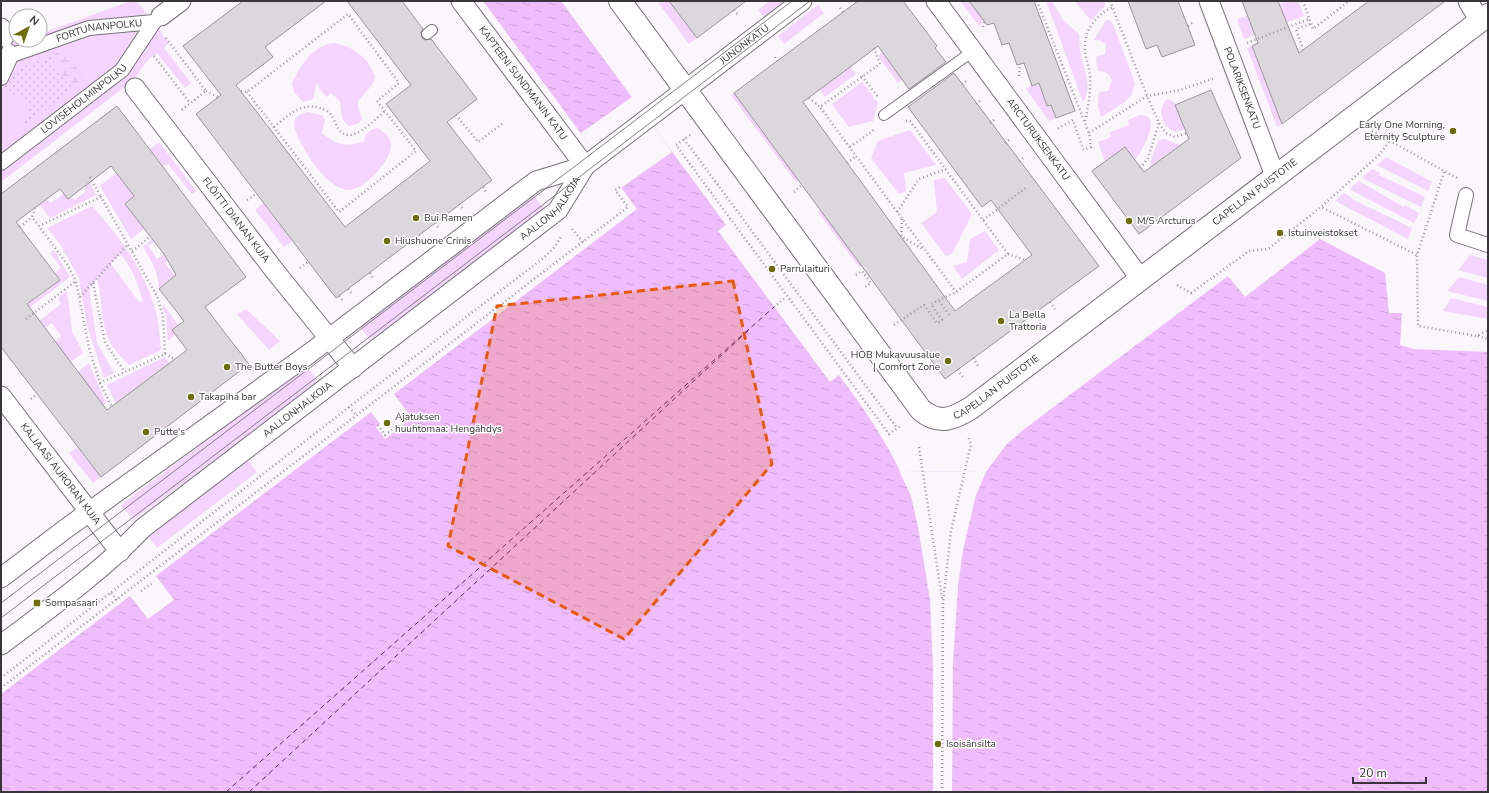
<svg xmlns="http://www.w3.org/2000/svg" width="1489" height="793" font-family="'Nunito Sans',sans-serif">
	<style>
		.green { fill: #f5d4fd; fill-rule: evenodd }
		.wetland { fill: url(#wetland-marsh) }
		.garden { fill: url(#garden-dots) }
		.water { fill: url(#water-ripples) }
		.pier { fill: #faf6fb }
		.lines { fill: none; stroke-linecap: round; stroke-linejoin: round }
		.ferry { stroke: #5e236c; stroke-width: 1; stroke-dasharray: 5 4; stroke-linecap: butt }
		.building { fill: #dcd7dd; stroke: #989499; fill-rule: evenodd }
		.service-casing { stroke: #767277; stroke-width: 12 }
		.pedestrian-casing { stroke: #767277; stroke-width: 16 }
		.minor-casing { stroke: #767277; stroke-width: 21 }
		.tertiary-casing { stroke: #767277; stroke-width: 24 }
		.path { stroke: #9a979a; stroke-width: 2.5; stroke-dasharray: 1 3; stroke-linecap: butt }
		.service { stroke: #fff; stroke-width: 10 }
		.pedestrian { stroke: #fff; stroke-width: 14 }
		.minor { stroke: #fff; stroke-width: 19 }
		.tertiary { stroke: #fff; stroke-width: 22 }
		.tram { stroke: #827f83; stroke-width: 1 }
		.marked { fill: #e8590c; fill-opacity: 0.2; stroke: #e8590c; stroke-width: 3; stroke-dasharray: 8 5; stroke-linejoin: round }
		.poi-dot { fill: #6d6d0d; stroke: #fff; stroke-width: 1.5 }
		.labels { text-anchor: middle; dominant-baseline: central; stroke-width: 3; stroke-linejoin: round; paint-order: stroke }
		.street-label { font-size: 10px; fill: #383638; stroke: #fff }
		.poi-label { font-size: 10px; fill: #383638; stroke: #fff; text-anchor: start }
	</style>
	<defs>
		<pattern id="wetland-marsh" width="20" height="14" patternUnits="userSpaceOnUse"><rect width="20" height="14" fill="#f5d4fd"/><path d="M1 5h8M5 5V1M11 12h8M15 12V8" fill="none" stroke="#d3b7da"/></pattern>
		<pattern id="garden-dots" width="8" height="8" patternUnits="userSpaceOnUse"><rect width="8" height="8" fill="#f5d4fd"/><path d="M2 2h.1M6 6h.1" fill="none" stroke="#d3b7da" stroke-width="1.8" stroke-linecap="round"/></pattern>
		<pattern id="water-ripples" width="26" height="14" patternUnits="userSpaceOnUse"><rect width="26" height="14" fill="#efbcfc"/><path d="M2 4q2-2 4 0t4 0M15 11q2-2 4 0t4 0" fill="none" stroke="#cea2d9"/></pattern>
	</defs>
	<rect width="100%" height="100%" fill="#faf6fb"/>
	<path class="green" d="M131 1H137L169 43 164 48 191 83 185 88 157 53 149 59 131 82 1 182V47L23 40H40V34Z
		M657 1H669L697 38 689 44Z
		M769 1H785L764 17 758 10Z
		M960 1H969L984 16 980 27Z
		M1046 1H1052L1063 20 1079 34C1080 39 1079 45 1080 50 1082 65 1094 88 1083 102Z
		M1075 1H1105V6L1091 21Z
		M1287 1H1298L1304 16 1244 39 1237 19Z
		M818 5 824 13 784 44 778 36Z
		M1106 20H1110L1113 24 1135 83 1132 94 1125 102 1101 117 1098 106 1099 92 1108 91 1112 80C1109 74 1106 71 1098 71L1096 57 1105 54 1106 44 1099 40H1094Z
		M334 43C353 46 370 59 375 77L372 85 358 101V107L362 119C359 124 355 125 349 126L342 119 340 101 331 93 327 97 320 90 317 82 313 99 303 102 294 92 292 83C301 65 313 45 334 43Z
		M1252 46 1282 124 1277 127 1247 48Z
		M882 52 899 75 910 67 914 71 898 83 878 56Z
		M850 66 856 74 825 97 820 90Z
		M862 82 878 103 873 121 849 127 832 104Z
		M1039 83 1047 106 1051 105 1056 118 1049 121 1026 89 1032 85Z
		M734 93 795 174 799 180 796 182 731 95Z
		M1168 99C1180 102 1182 119 1185 129 1176 134 1171 131 1164 124L1161 110 1165 101Z
		M307 112 322 115 325 120 322 133C335 145 347 148 364 141 366 133 369 129 378 128 384 132 392 138 391 147 390 161 363 192 347 190 327 187 306 155 298 137 292 123 291 117 307 112Z
		M1140 115C1164 114 1142 151 1135 160L1125 147 1105 161 1098 142 1111 137 1110 132 1129 125 1128 120Z
		M910 130 936 165 904 173 906 191 899 194 871 158 878 141Z
		M1164 139 1181 145 1150 168C1151 157 1154 150 1159 140Z
		M159 142 196 191 192 194 168 164 163 166 150 149Z
		M1386 157 1432 182 1428 191 1377 165Z
		M1372 169 1380 173 1379 175 1425 197 1421 207 1362 178Z
		M116 173 134 196 125 204 144 229 131 239 100 186Z
		M945 178 972 214 952 254 946 256 921 223 937 212 934 180Z
		M1359 181 1404 207 1405 205 1419 213 1414 223 1349 189Z
		M90 182 96 195 50 218 39 204 47 199 51 203 64 193 68 199 71 197 75 200 86 191 84 187Z
		M1344 193 1352 198V199L1412 228 1408 239 1335 201Z
		M533 194 546 212 370 340 358 325Z
		M263 203 292 241 284 247 255 210Z
		M92 206C117 234 142 266 153 302 159 317 159 334 161 350L129 365C124 359 117 353 112 346 100 327 103 299 97 278L89 288 97 343 114 373 104 378 87 325 79 278 60 244 47 228ZM120 254C131 265 139 286 143 301L139 302 111 264Z
		M821 210 862 265 859 267 818 212Z
		M985 231 999 250 962 279 953 266 967 262 970 239Z
		M152 239 154 242 148 246 157 259 164 254 165 256 168 254 171 258 165 263 175 276 159 289C158 272 152 261 143 247Z
		M54 250 70 277 24 312 22 309 60 280 55 273 61 268 50 253Z
		M1470 255 1488 260V278L1458 270Z
		M1459 277 1488 285V301L1447 291Z
		M67 291 72 331 83 353 70 362 55 342 61 336 52 323 45 328 39 321 61 304 58 298Z
		M1451 298 1488 307V319L1443 311Z
		M164 305 178 325 176 334 168 341 166 316 162 307Z
		M246 309 280 341 269 350 237 314Z
		M165 357 169 363 116 404 107 385Z
		M89 363 106 403 103 405 78 372Z
		M306 365 320 384 133 520 121 505Z
		M77 447 101 477 93 483 69 453Z
		M246 458 257 472 157 548 147 535Z"/>
	<path class="wetland" d="M63 51 86 80 76 88 67 82 50 56Z"/>
	<path class="garden" d="M50 56 67 82 76 88 26 125 23 122C37 101 15 96 1 89L22 67Z"/>
	<path class="water" d="M483 1H561L726 225 718 231 830 382 839 375C862 406 883 436 900 471L986 472 1006 445 1023 430 1228 276 1245 297 1320 239 1385 273 1389 313H1402L1400 345 1414 349 1488 352V792H1V694L130 596 148 619 174 600 156 576 371 412 380 424 376 427 385 439 389 436 412 418 394 394 637 209Z"/>
	<path class="pier" d="M632 97 672 152 621 188 581 133Z
		M899 471 986 472 976 495 963 550 958 586 953 664 952 792H933V669L930 600 918 527 911 496Z"/>
	<g class="lines">
		<path class="ferry" d="M226 792 774 307
			M249 792 750 329"/>
	</g>
	<path class="building" d="M243 1H326L265 47 273 57 236 85 345 227 430 161 386 104 411 85 347 1H402L423 29 421 32 422 38 425 40 431 39 477 99 447 122 492 180 336 298 196 114 221 95 183 46Z
		M669 1H746L697 38Z
		M858 1H903L937 46 935 48 946 62 909 89 878 46 803 102 955 311 1032 255 991 200 982 207 908 107 954 73 1099 266 945 379 734 93Z
		M969 1H1034L1075 111 1056 118 1051 105 1047 106 1039 83 1032 86 1024 63 1017 65 1009 43 1002 45 994 23 987 25Z
		M1128 1H1178L1195 45 1162 57 1157 45 1146 49Z
		M1242 1H1278L1299 53 1369 1H1445L1282 124 1252 46 1258 43Z
		M1211 90 1241 158 1139 234 1092 171 1125 147 1144 172 1189 139 1175 105Z
		M117 106 246 277 205 307 249 364 101 477 1 347V194ZM111 166 134 196 125 204 164 254 176 275 159 289 184 321 172 330 187 350 107 410 27 304 60 280 16 222 60 189 68 199Z"/>
	<g class="lines">
		<g class="service-casing">
			<path id="service" d="M427 34 432 30
				M884 115 973 51"/>
		</g>
		<g class="pedestrian-casing">
			<g id="pedestrian">
				<path id="s1" d="M1 59 89 28 154 22"/>
				<path d="M1 78 11 56 9 51"/>
				<path id="s2" d="M1 163 122 70 154 22 161 16"/>
				<path d="M1466 195 1457 235 1488 245"/>
			</g>
		</g>
		<g class="minor-casing">
			<g id="minor">
				<path id="s3" d="M461 1 585 166"/>
				<path id="s4" d="M936 1 1140 278"/>
				<path id="s5" d="M1209 1 1275 176"/>
				<path d="M1468 1 1480 21"/>
				<path d="M161 16 181 1"/>
				<path d="M1 28 4 37"/>
				<path id="s6" d="M135 88 274 270 353 368"/>
				<path id="s7" d="M1 396 120 552"/>
				<path id="s8" d="M1 578 64 530 310 353 536 181 585 166 802 1"/>
				<path id="s9" d="M1 645C50 608 100 573 143 528L558 210 585 166"/>
			</g>
		</g>
		<g class="tertiary-casing">
			<g id="tertiary">
				<path id="s10" d="M620 1 921 410C939 425 953 419 971 408L1488 15"/>
			</g>
		</g>
		<path class="path" d="M1037 1 1089 133 1091 147 1084 150 1083 149 1073 120 1057 129
			M1110 1 1147 96 1159 123 1166 133 1175 137 1187 133
			M1303 1 1313 29 1349 1
			M840 8 843 12
			M734 10 739 16
			M1188 26 1193 22
			M983 27 985 19
			M166 38 206 91 180 111
			M1247 43 1309 19
			M874 48 880 64 820 107 956 292
			M1303 50 1296 29 1311 24
			M154 56 190 103
			M775 57 777 61
			M862 76 878 97
			M1019 76 1020 64
			M962 84 968 80
			M206 91 218 97
			M241 91 247 92 348 14 399 83 377 101 416 151 339 212 247 92
			M809 98 820 107
			M976 104 982 99
			M456 115 478 142 503 123
			M1085 121C1088 107 1091 93 1090 78 1090 69 1086 60 1085 51 1083 31 1096 15 1113 7
			M990 123 996 118
			M274 127C288 116 300 102 320 108 324 109 330 112 332 116 337 124 338 135 349 135 359 136 377 118 385 111
			M1372 131 1457 178
			M1089 133 1147 96 1180 90 1215 78
			M690 135 676 145 889 434 902 425
			M684 139 897 428
			M1389 142 1379 155 1321 207 1417 255
			M1005 143 1011 138
			M850 147 875 129
			M1019 161 1025 157
			M847 163 856 156
			M1140 168 1148 158 1159 123
			M1444 172 1417 255 1418 326 1477 336 1488 330
			M90 177 101 197
			M483 187 486 192
			M794 192 802 185
			M247 200 256 194
			M459 204 463 209
			M35 208 32 217 67 264 76 281 89 348 100 383 165 354 163 316 157 296 101 197 39 226
			M897 212 919 179 946 169
			M902 219 901 236 924 250
			M983 220 1027 187
			M435 223 439 228
			M20 227 32 217
			M572 229 583 242
			M419 235 423 240
			M132 251 150 237
			M1008 254 1025 260
			M300 268 308 262
			M370 273 373 278
			M856 275 862 271 871 283 865 287
			M93 283 105 342 124 371
			M1177 285 1191 293 1249 251 1268 249 1321 207
			M348 289 352 294
			M339 296 343 301
			M80 297 128 244
			M939 301 950 316
			M1050 302 1055 309
			M774 307 786 297
			M1035 313 1040 320
			M26 319 76 281
			M894 325 924 305 937 323 942 320 931 304 956 292 1008 254 910 121H906
			M1478 336 1488 339
			M165 354 175 359
			M973 358 978 366
			M957 370 963 377
			M100 383 112 407
			M31 399 37 394
			M349 407 357 416
			M378 425 385 435 405 420
			M919 447 942 599
			M141 591 154 582
			M111 593 117 600
			M1 678 349 407 542 259 553 249 561 237
			M1 688 628 207 615 190 620 187
			M942 792 943 603 951 531 971 444 968 436"/>
		<use href="#service" class="service"/>
		<use href="#pedestrian" class="pedestrian"/>
		<use href="#minor" class="minor"/>
		<use href="#tertiary" class="tertiary"/>
		<path class="tram" d="M1 603 792 1
			M1 618 810 1"/>
	</g>
	<path class="marked" d="M733 281 772 464 624 639 448 546 497 306Z"/>
	<g class="poi-dot">
		<circle cx="1453" cy="131" r="4"/>
		<circle cx="416" cy="218" r="4"/>
		<circle cx="1129" cy="221" r="4"/>
		<circle cx="1280" cy="233" r="4"/>
		<circle cx="387" cy="241" r="4"/>
		<circle cx="772" cy="269" r="4"/>
		<circle cx="1001" cy="321" r="4"/>
		<circle cx="948" cy="361" r="4"/>
		<circle cx="227" cy="367" r="4"/>
		<circle cx="191" cy="397" r="4"/>
		<circle cx="387" cy="423" r="4"/>
		<circle cx="146" cy="432" r="4"/>
		<rect x="33" y="599" width="8" height="8" rx="2"/>
		<circle cx="938" cy="744" r="4"/>
	</g>
	<g class="labels">
		<g class="street-label">
			<text stroke="none"><textPath href="#s1" startOffset="103">FORTUNANPOLKU</textPath></text>
			<text stroke="none"><textPath href="#s8" startOffset="918">JUNONKATU</textPath></text>
			<text stroke="none"><textPath href="#s3" startOffset="103">KAPTEENI SUNDMANIN KATU</textPath></text>
			<text stroke="none"><textPath href="#s5" startOffset="93">POLARIKSENKATU</textPath></text>
			<text stroke="none"><textPath href="#s2" startOffset="105">LOVISEHOLMINPOLKU</textPath></text>
			<text stroke="none"><textPath href="#s4" startOffset="172">ARCTURUKSENKATU</textPath></text>
			<text stroke="none"><textPath href="#s10" startOffset="919">CAPELLAN PUISTOTIE</textPath></text>
			<text stroke="none"><textPath href="#s9" startOffset="703">AALLONHALKOJA</textPath></text>
			<text stroke="none"><textPath href="#s6" startOffset="166">FLÖITTI DIANAN KUJA</textPath></text>
			<text stroke="none"><textPath href="#s10" startOffset="595">CAPELLAN PUISTOTIE</textPath></text>
			<text stroke="none"><textPath href="#s9" startOffset="379">AALLONHALKOJA</textPath></text>
			<text stroke="none"><textPath href="#s7" startOffset="98">KALJAASI AURORAN KUJA</textPath></text>
		</g>
		<g class="poi-label">
			<text x="1445" y="125" text-anchor="end">Early One Morning,<tspan x="1445" dy="12">Eternity Sculpture</tspan></text>
			<text x="424" y="218">Bui Ramen</text>
			<text x="1137" y="221">M/S Arcturus</text>
			<text x="1288" y="233">Istuinveistokset</text>
			<text x="395" y="241">Hiushuone Crinis</text>
			<text x="780" y="269">Parrulaituri</text>
			<text x="1009" y="315">La Bella<tspan x="1009" dy="12">Trattoria</tspan></text>
			<text x="940" y="355" text-anchor="end">HOB Mukavuusalue<tspan x="940" dy="12">| Comfort Zone</tspan></text>
			<text x="235" y="367">The Butter Boys</text>
			<text x="199" y="397">Takapiha bar</text>
			<text x="395" y="417">Ajatuksen<tspan x="395" dy="12">huuhtomaa: Hengähdys</tspan></text>
			<text x="154" y="432">Putte's</text>
			<text x="45" y="603">Sompasaari</text>
			<text x="946" y="744">Isoisänsilta</text>
		</g>
	</g>
	<rect width="1489" height="793" fill="none" stroke="#383638" stroke-width="4"/>
	<g transform="translate(28 28) rotate(40)"><circle r="19" fill="#ffffff" stroke="#afafaf"/>
	<path d="M0-3L7 15L0 10L-7 15Z" fill="#6d6d0d"/>
	<text y="-6" font-size="11" font-weight="bold" text-anchor="middle" fill="#383638">N</text>
	</g>
	<path d="M1353 777v6h73v-6" fill="none" stroke="#383638" stroke-width="2"/>
	<text x="1359" y="777" font-size="12" fill="#383638" stroke="#ffffff" stroke-width="3" paint-order="stroke">20 m</text>
</svg>
